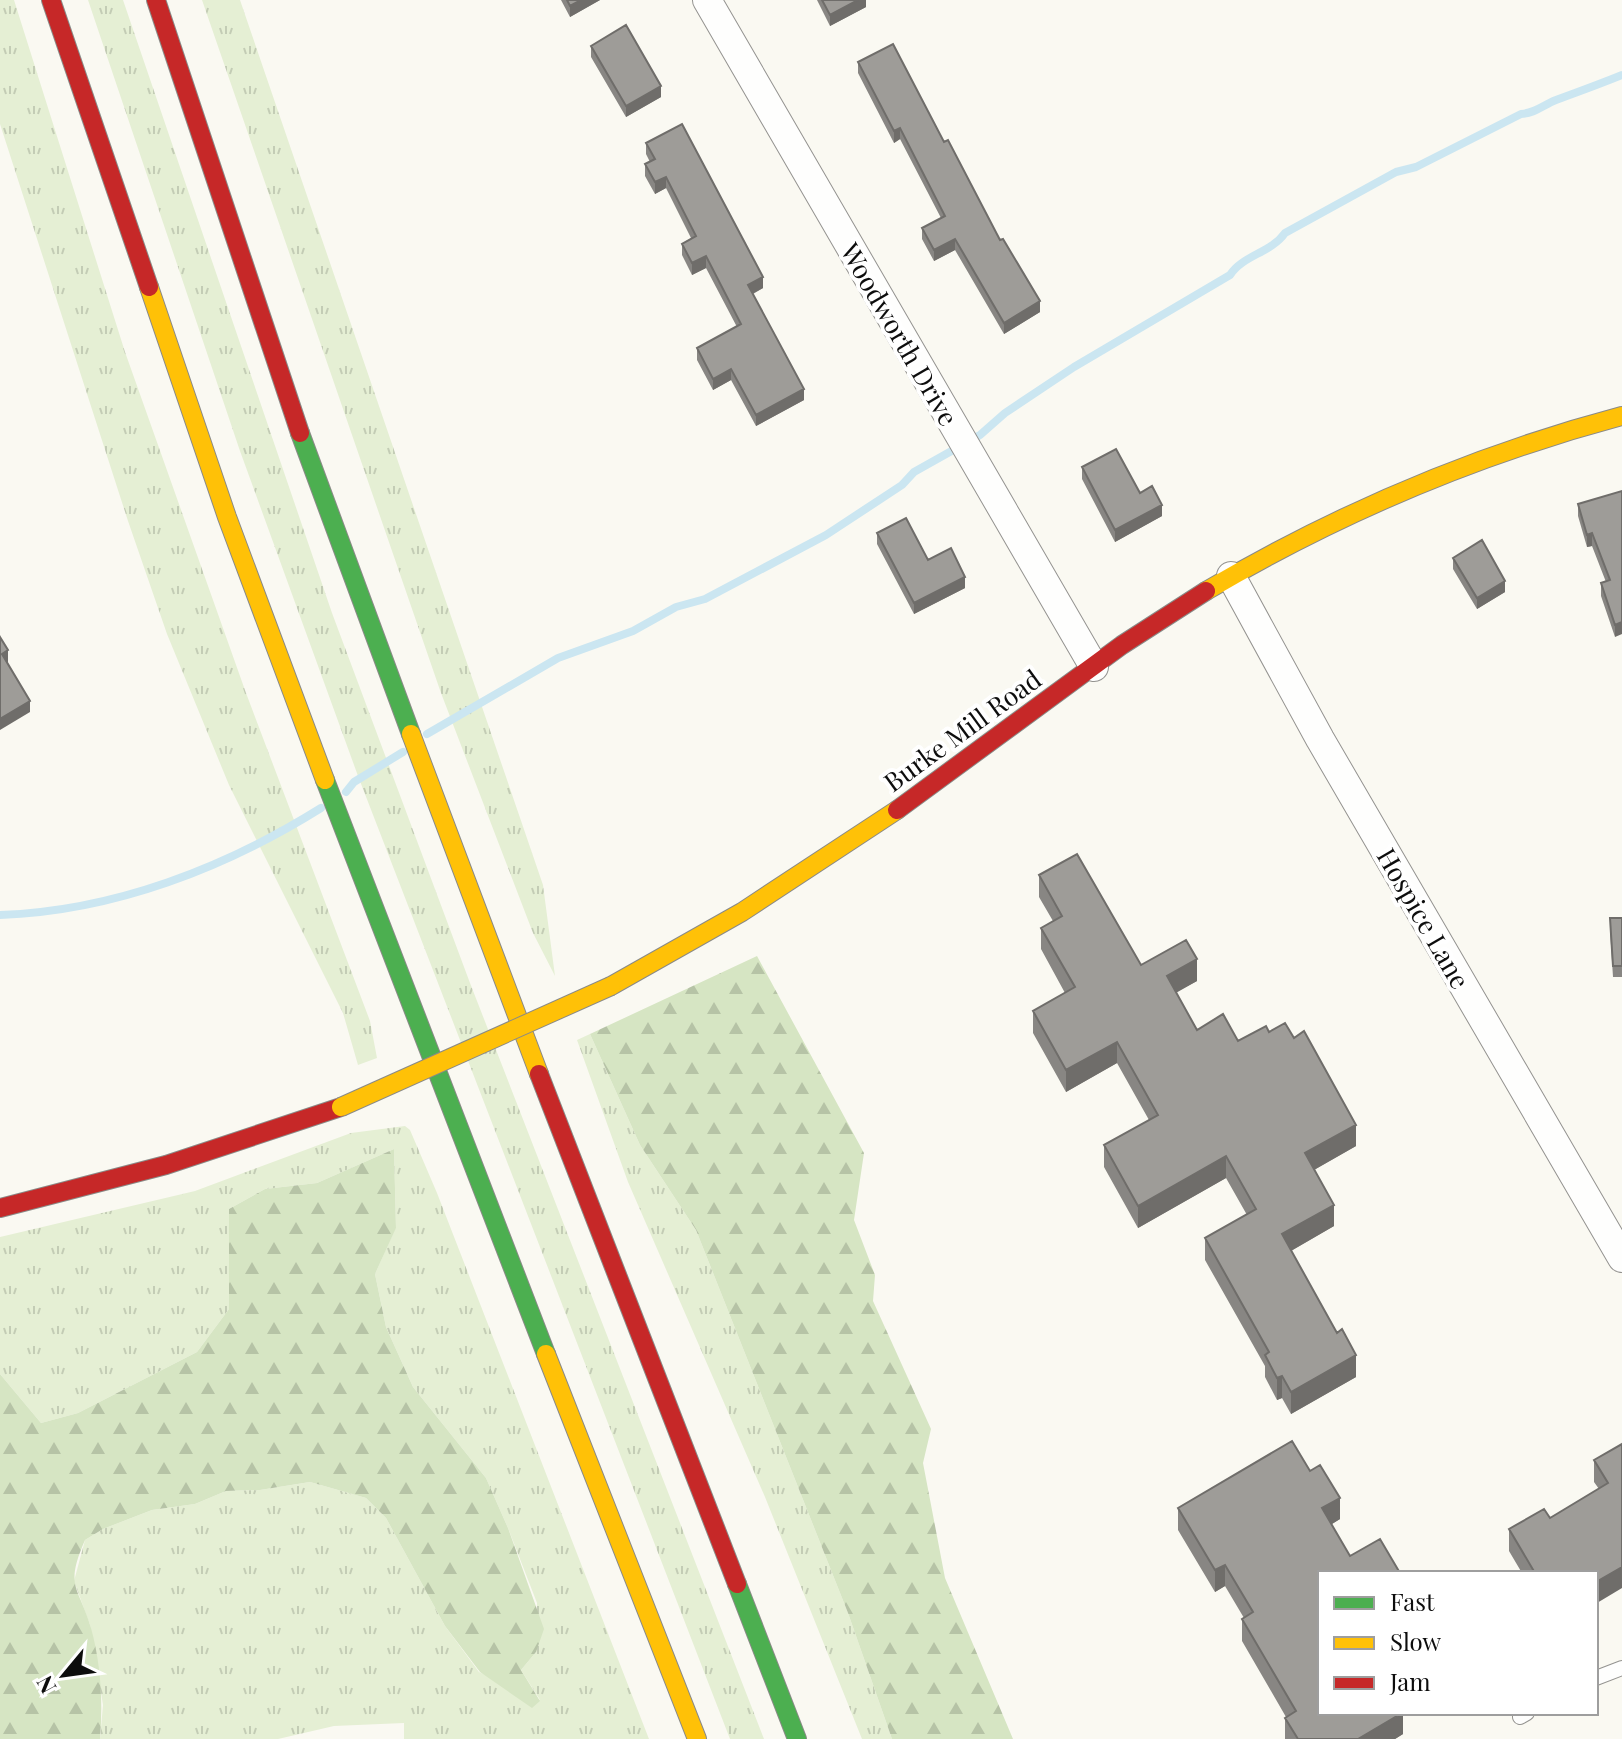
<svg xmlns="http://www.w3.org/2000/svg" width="1622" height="1739" font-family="'Playfair Display',serif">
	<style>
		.grass { fill: url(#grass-tufts) }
		.forest { fill: url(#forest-firs) }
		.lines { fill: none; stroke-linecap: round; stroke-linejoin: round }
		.stream { stroke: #cbe6f1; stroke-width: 8 }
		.lane-casing { stroke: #949390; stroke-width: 16 }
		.street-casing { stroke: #949390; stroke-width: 30 }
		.fast-casing { stroke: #8a8a87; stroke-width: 20 }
		.slow-casing { stroke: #8a8a87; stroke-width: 20 }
		.jam-casing { stroke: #8a8a87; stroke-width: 20 }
		.lane { stroke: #fefefd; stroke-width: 14 }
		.street { stroke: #fefefd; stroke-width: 28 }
		.fast { stroke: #4caf50; stroke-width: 18 }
		.slow { stroke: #ffc107; stroke-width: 18 }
		.jam { stroke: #c62828; stroke-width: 18 }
		.slow-bridge-casing { stroke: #8a8a87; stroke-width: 20; stroke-linecap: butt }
		.slow-bridge { stroke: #ffc107; stroke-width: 18 }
		.wall { fill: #888683 }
		.shaded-wall { fill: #6f6d6a }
		.building { fill: #9e9c98; stroke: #6f6d6a; stroke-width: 2 }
		.labels { text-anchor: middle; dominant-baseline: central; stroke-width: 8; stroke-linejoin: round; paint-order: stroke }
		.street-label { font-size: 26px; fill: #0d0d0d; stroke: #fff }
	</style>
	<defs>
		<pattern id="grass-tufts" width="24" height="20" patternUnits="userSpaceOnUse" patternTransform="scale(2)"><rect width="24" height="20" fill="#e5efd4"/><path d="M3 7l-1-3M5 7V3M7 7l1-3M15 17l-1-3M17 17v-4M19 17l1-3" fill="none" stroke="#c3ccb5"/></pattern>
		<pattern id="forest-firs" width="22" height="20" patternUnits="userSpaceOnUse" patternTransform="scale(2)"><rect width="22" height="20" fill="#d6e5c3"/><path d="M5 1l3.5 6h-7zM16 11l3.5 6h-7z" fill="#b6c3a6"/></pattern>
	</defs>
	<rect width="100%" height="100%" fill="#faf9f2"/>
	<path class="grass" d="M0 0H14L125 352 246 693 370 1021 377 1058 358 1065 343 1013 229 785 167 634 128 521 0 124Z
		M88 0H123L332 613 470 983 764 1739H730L358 776 240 451Z
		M202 0H240L543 885 555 976 533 933 441 693Z
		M590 1034 640 1145 696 1230 848 1613 892 1739H862L765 1497 628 1182 577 1040Z
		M405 1126 410 1130 437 1193 649 1739H404V1723L334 1726 278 1739H100L103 1705 90 1625 74 1581 85 1540 103 1529 152 1510 195 1504 226 1491 260 1490 310 1482 366 1498 386 1518 445 1626 479 1672 540 1700 521 1670 536 1652 537 1603 508 1528 486 1478 413 1387 386 1327 375 1274 396 1227 394 1149 317 1183 265 1189 229 1209V1309L197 1352 78 1413 41 1423 0 1374V1237L195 1191 351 1133Z"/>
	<path class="forest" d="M757 956 864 1153 854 1220 875 1275 873 1301 931 1429 923 1463 945 1578 1013 1739H892L848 1613 696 1230 640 1145 590 1034Z
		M394 1149 396 1228 375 1274 386 1327 413 1387 486 1478 508 1528 544 1629 536 1652 521 1670 540 1701 532 1708 480 1672 445 1626 386 1518 366 1498 310 1482 260 1490 226 1491 195 1504 152 1510 103 1529 85 1540C64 1588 79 1586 91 1628 101 1664 103 1702 100 1739H0V1374L41 1423 78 1413 197 1352 229 1309V1209L265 1189 317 1183Z"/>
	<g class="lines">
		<path class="stream" d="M427 734 558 658 633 631 676 607 705 599 826 535 902 485 914 472 980 435 1005 413 1074 367 1230 275C1243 255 1271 253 1285 233L1396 172 1416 167 1521 114C1536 113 1543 105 1556 100 1578 92 1600 84 1622 75
			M346 792 354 782 403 752
			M0 915C114 911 225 868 321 808"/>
		<g class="lane-casing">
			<path id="lane" d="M1596 1678 1622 1668
				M1520 1717 1527 1713"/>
		</g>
		<g class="street-casing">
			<path id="street" d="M707 0 1094 667
				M1231 576 1320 739 1622 1258"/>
		</g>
		<g class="fast-casing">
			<path id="fast" d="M300 433 411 734
				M325 780 546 1354
				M737 1584 797 1739"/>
		</g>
		<g class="slow-casing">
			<path id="slow" d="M149 287 227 517 325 780
				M1206 591C1337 514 1475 455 1622 416
				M411 734 539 1074
				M611 986 742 912 897 810
				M546 1354 697 1739"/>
		</g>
		<g class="jam-casing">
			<path id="jam" d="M51 0 149 287
				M156 0 300 433
				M897 810 1122 645 1206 591
				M539 1074 737 1584
				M0 1208 166 1165 341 1107"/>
		</g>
		<use href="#lane" class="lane"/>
		<use href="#street" class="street"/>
		<use href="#fast" class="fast"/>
		<use href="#slow" class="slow"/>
		<use href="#jam" class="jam"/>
		<g class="slow-bridge-casing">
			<path id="slow-bridge" d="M341 1107 611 986"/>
		</g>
		<use href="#slow-bridge" class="slow-bridge"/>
	</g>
	<path class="wall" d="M561 0H600L570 17Z
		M817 0H866V7L830 26Z
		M591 46 661 97 626 117 591 57Z
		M858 62 944 142 1000 240 1040 312 1004 334 955 250 934 261 922 239V228L941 218 900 139 894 143 858 73Z
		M646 143 763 288 753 294 804 400 756 426 731 380 713 390 697 360V348L737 327 706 268 692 275 682 255V244L691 238 666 188 655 194 645 176V164L650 162 646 154Z
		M1082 467 1162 516 1115 542 1082 479Z
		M1622 491 1615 637 1601 596V583L1606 582 1592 546 1587 547 1578 516V504Z
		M877 533 928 560 965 588 914 614 877 544Z
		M1453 558 1505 592 1477 609 1453 569Z
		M1039 875 1141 965 1197 981 1176 992 1197 1030 1238 1041 1269 1032 1356 1146 1314 1170 1334 1226 1291 1251 1356 1377 1291 1414 1282 1398 1277 1400 1265 1377V1366L1205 1260V1238L1247 1215 1226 1178 1138 1228 1104 1167V1145L1149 1120 1117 1063 1066 1092 1033 1033V1011L1065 993 1041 949V928L1053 921 1039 897Z
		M1622 918V977H1613L1610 930Z
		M1622 1444 1597 1603V1612L1596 1613V1573H1522L1509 1551V1529L1550 1518 1599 1489 1594 1482V1460Z
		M1310 1471 1340 1519 1332 1524 1320 1573 1403 1734 1395 1739H1285V1718L1286 1717 1242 1641V1619L1244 1618 1225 1586 1215 1592 1178 1530V1508Z"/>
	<path class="shaded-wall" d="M581 0H600L570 17V6Z
		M858 0H866V7L830 26V15Z
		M661 86V97L626 117V106Z
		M900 128V139L894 143V131Z
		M666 177V188L655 194V182Z
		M955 239V250L934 261V250Z
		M706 256V268L692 275V263Z
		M763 277V288L748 296V285Z
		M1040 301V312L1004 334V323Z
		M731 369V380L713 390V379Z
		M804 389V400L756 426V415Z
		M1162 505V516L1115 542V530Z
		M1592 533V546L1587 547V535Z
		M965 577V588L914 614V603Z
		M1505 581V592L1477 609V598Z
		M1622 622V634L1615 637V625Z
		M8 650V662L2 665V654Z
		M30 701V712L0 730V719Z
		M1197 959V981L1167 998V976Z
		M1117 1042V1063L1066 1092V1070Z
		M1356 1125V1146L1305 1175V1153Z
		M1226 1156V1178L1138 1228V1206Z
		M1334 1205V1226L1282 1256V1234Z
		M1356 1355V1377L1291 1414V1392Z
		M1282 1376V1398L1277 1400V1378Z
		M1340 1498V1519L1322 1530V1508Z
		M1225 1565V1586L1215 1592V1570Z
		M1622 1567V1588L1597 1603V1612L1596 1613V1582Z
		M1403 1713V1734L1395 1739H1358Z"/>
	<path class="building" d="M567 0H581L570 6Z
		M822 0H858L830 15Z
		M626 25 661 86 626 106 591 46Z
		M893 44 944 142 948 140 1000 240 1003 239 1040 301 1004 323 955 239 934 250 922 228 945 216 900 128 894 131 858 62Z
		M682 124 763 277 748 285 804 389 756 415 731 369 713 379 697 348 741 324 706 256 692 263 682 244 696 236 666 177 655 182 645 164 655 159 646 143Z
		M1116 449 1140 493 1152 486 1162 505 1115 530 1082 467Z
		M1622 491V622L1615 625 1601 583 1610 580 1592 533 1587 535 1578 504Z
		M906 518 928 560 951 548 965 577 914 603 877 533Z
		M1482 540 1505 581 1477 598 1453 558Z
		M0 637 8 650 2 654 30 701 0 719Z
		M1077 854 1141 965 1186 940 1197 959 1167 976 1197 1030 1223 1014 1238 1041 1266 1026 1269 1032 1285 1023 1294 1038 1304 1031 1356 1125 1305 1153 1334 1205 1282 1234 1337 1333 1342 1329 1356 1355 1291 1392 1282 1376 1277 1378 1265 1355 1269 1352 1205 1238 1256 1209 1226 1156 1138 1206 1104 1145 1158 1115 1117 1042 1066 1070 1033 1011 1075 987 1041 928 1062 916 1039 875Z
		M1610 918H1622V966H1613Z
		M1292 1441 1310 1471 1320 1465 1340 1498 1322 1508 1350 1556 1380 1539 1400 1573H1320V1713H1402L1358 1739H1298L1285 1718 1296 1711 1242 1619 1253 1612 1225 1565 1215 1570 1178 1508Z
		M1622 1444V1567L1596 1582V1573H1535L1509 1529 1544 1509 1550 1518 1608 1483 1594 1460Z"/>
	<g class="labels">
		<g class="street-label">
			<text transform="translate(900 334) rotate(60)">Woodworth Drive</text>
			<text transform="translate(962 730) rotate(-36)">Burke Mill Road</text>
			<text transform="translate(1424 918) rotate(60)">Hospice Lane</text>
		</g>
	</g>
	<rect x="1318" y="1571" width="280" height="144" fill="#ffffff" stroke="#9e9e9e" stroke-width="2"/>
	<rect x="1334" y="1597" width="40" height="12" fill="#4caf50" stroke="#9e9e9e" stroke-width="2"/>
	<text x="1390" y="1611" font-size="24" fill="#0d0d0d">Fast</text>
	<rect x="1334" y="1637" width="40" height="12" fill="#ffc107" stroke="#9e9e9e" stroke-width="2"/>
	<text x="1390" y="1651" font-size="24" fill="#0d0d0d">Slow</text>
	<rect x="1334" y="1677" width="40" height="12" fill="#c62828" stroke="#9e9e9e" stroke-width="2"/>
	<text x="1390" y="1691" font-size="24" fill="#0d0d0d">Jam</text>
	<g transform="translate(64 1675) rotate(241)" stroke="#ffffff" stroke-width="6" paint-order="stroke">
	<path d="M0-6L14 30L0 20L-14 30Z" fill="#0d0d0d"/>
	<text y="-12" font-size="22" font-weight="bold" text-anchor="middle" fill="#0d0d0d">N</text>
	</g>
</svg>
